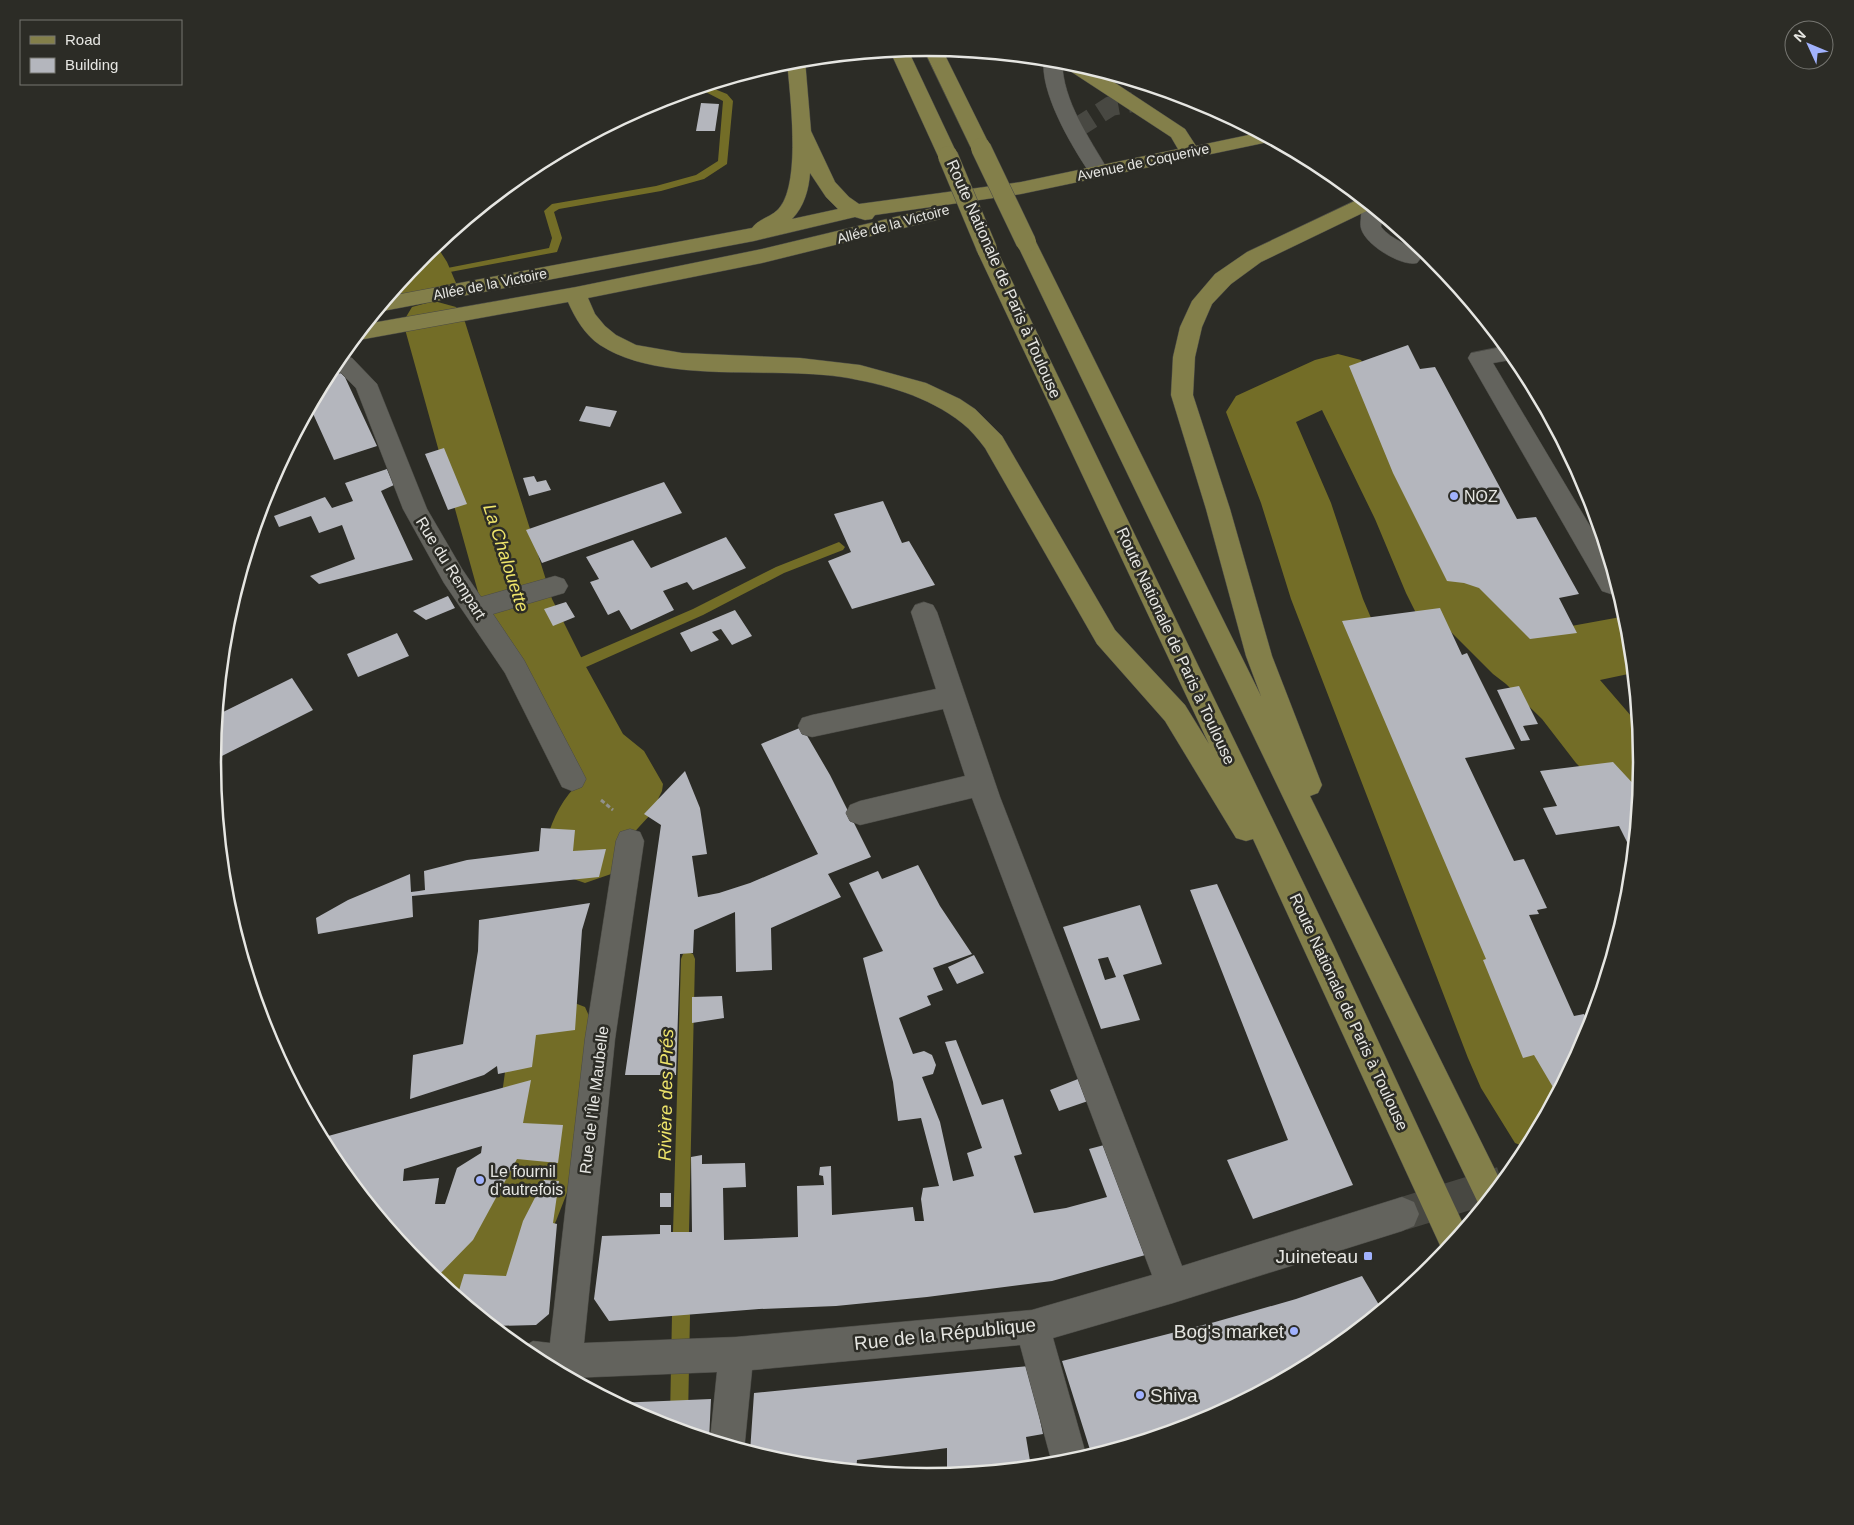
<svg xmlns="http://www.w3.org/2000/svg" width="1854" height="1525" font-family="Arial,sans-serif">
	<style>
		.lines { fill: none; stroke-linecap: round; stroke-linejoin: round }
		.stream { fill: #736d27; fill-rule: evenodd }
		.river { fill: #736d27; fill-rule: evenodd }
		.building { fill: #b4b6bd; fill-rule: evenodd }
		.minor-tunnel-far1 { stroke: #484842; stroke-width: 20; stroke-dasharray: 20 10; stroke-linecap: butt }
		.minor-tunnel { stroke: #484842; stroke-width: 33; stroke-dasharray: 33 16; stroke-linecap: butt }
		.minor-casing { stroke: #4b4b46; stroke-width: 1 }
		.major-casing { stroke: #4b4b46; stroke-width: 1 }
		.path { stroke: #91918c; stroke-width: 3; stroke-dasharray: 4.5 2.5; stroke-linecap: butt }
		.minor { fill: #63635d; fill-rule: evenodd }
		.major { fill: #837f4a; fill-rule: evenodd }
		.major-bridge-casing { stroke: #4b4b46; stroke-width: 21; stroke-linecap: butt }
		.major-bridge { stroke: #837f4a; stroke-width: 20 }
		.poi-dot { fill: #a1b2fd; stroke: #2c2c26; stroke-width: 2 }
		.labels { text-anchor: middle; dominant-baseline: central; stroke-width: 5; stroke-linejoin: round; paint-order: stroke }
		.far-street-label { font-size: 14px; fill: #e6e6e2; stroke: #2c2c26 }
		.street-label { font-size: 16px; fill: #e6e6e2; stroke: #2c2c26 }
		.poi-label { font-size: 16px; fill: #e6e6e2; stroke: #2c2c26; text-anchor: start }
		.water-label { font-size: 18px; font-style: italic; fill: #eee46a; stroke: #2c2c26 }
		.near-poi-label { font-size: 19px; fill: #e6e6e2; stroke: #2c2c26; text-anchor: end }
		.near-street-label { font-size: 19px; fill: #e6e6e2; stroke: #2c2c26 }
		.rim { fill: none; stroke: #e6e6e2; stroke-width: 2.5 }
	</style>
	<rect width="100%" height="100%" fill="#2c2c26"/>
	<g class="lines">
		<path class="stream" d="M707 86 727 94 733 101 727 164 704 179 661 191 559 209 554 212 562 238 557 252 418 278V274L422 273 549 248 552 238 544 211 552 204 656 186 696 175 718 161 723 101 698 88Z
			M839 542 845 547 843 550 784 573 703 615 557 680 552 681 545 676 547 672 693 609 776 567Z
			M616 768 659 799 661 803 659 807 654 809 649 807 611 778 609 774 611 770Z
			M688 952 693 954 695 959 689 1232 687 1238 681 1240 675 1238 673 1232 681 959 683 954Z
			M681 1306 687 1309 690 1315 688 1418 685 1424 679 1427 673 1424 670 1418 672 1315 675 1309Z"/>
		<path class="river" d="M434 247 438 248 447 262 456 283 447 297 425 303 403 297 397 287 422 257Z
			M434 301 456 307 465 322 552 599 585 665 623 734 644 751 663 784 662 791 650 815 628 839 614 873 585 883 556 873 544 848C551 824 558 805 575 787L567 780 514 676 480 599 403 322 412 307Z
			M1338 354 1361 360 1370 376 1445 519 1470 575 1501 590 1544 631 1626 616 1628 623 1633 673 1600 680 1638 724 1642 763 1637 809 1613 800 1576 763 1542 719 1506 684 1493 674 1449 630 1416 613 1406 593 1375 519 1322 410 1296 422 1331 503 1363 599 1546 1030 1571 1068 1528 1148 1515 1143 1481 1088 1468 1058 1291 599 1261 503 1226 412 1236 396 1315 360Z
			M554 995 585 1007 598 1036 590 1123 575 1155 579 1162 556 1221 527 1277 492 1302 482 1318 421 1268 410 1254 424 1234 459 1209 485 1164 501 1129 498 1123 510 1036 523 1007Z"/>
	</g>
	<path class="building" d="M701 103 719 104 715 131H696Z
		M1408 345 1420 369 1435 367 1517 519 1536 517 1579 594 1559 598 1577 633 1530 639 1479 588 1464 583 1447 581 1393 473 1349 366Z
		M343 373 377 446 334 460 310 407 327 375Z
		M586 406 617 411 610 427 579 421Z
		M444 448 467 504 448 510 425 454Z
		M387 469 394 485 381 491 413 560 319 584 310 576 355 559 342 525 319 533 311 516 279 527 274 516 325 497 332 508 353 501 345 483Z
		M534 476 537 482 546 480 551 490 529 496 523 478Z
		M664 482 682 513 542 563 526 530Z
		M883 501 902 543 909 541 935 585 852 609 828 561 851 552 834 514Z
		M726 537 746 568 693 590 687 582 663 591 674 610 631 630 619 610 608 615 590 582 599 579 586 557 633 540 651 568Z
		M448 596 455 608 426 620 413 611Z
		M566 602 575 617 553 626 544 609Z
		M1440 608 1462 655 1467 653 1515 749 1465 758 1514 861 1524 859 1547 908 1537 910 1539 914 1529 915 1574 1016 1584 1014 1591 1026 1587 1036 1557 1094 1534 1055 1523 1058 1483 960 1486 959 1342 621Z
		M735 610 752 636 732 645 721 629 712 632 719 640 691 652 680 633Z
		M397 633 409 656 358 677 347 654Z
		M292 678 313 710 212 761 217 715Z
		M1519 686 1538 724 1523 726 1530 740 1521 741 1497 690Z
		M802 727 830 775 871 857 828 874 841 897 771 928 772 970 736 972 735 912 694 930 693 953 680 954 676 1075H625L661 825 644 814 685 771 700 808 707 854 692 856 698 897 719 893 750 883 818 854 761 744Z
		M1613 762 1639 790 1633 854 1619 826 1556 835 1543 808 1557 806 1540 771Z
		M541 828 575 830 573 851 606 849 599 877 412 896 413 917 318 934 316 918 348 900 410 874 411 892 419 891 425 890 424 871 467 860 539 851Z
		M918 865 940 906 972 954 933 968 943 990 927 996 931 1005 899 1018 913 1054 924 1051 932 1055 936 1065 933 1074 922 1077 940 1122 953 1181 974 1176 967 1153 982 1148 945 1042 956 1040 982 1105 1003 1099 1022 1154 1014 1156 1034 1213 1066 1208 1107 1197 1089 1149 1108 1144 1149 1254 1052 1281 927 1297 836 1306 759 1309 609 1321 594 1299 602 1236 660 1234V1225H671V1232H692L691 1157 702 1155V1164L745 1163 746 1187 723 1188 724 1240 798 1237 797 1186 824 1185 823 1176 819 1175 820 1167 831 1166 832 1215 913 1207 915 1221H924L921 1199 923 1188 939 1186 921 1118 898 1121 893 1082 863 958 883 951 849 883 878 871 882 879Z
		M1217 884 1353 1185 1253 1219 1227 1160 1288 1140 1190 890Z
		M590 903 582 930 575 1030 536 1035 532 1067 498 1074 497 1066 484 1075 410 1099 413 1055 463 1044 478 951 479 920Z
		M1140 905 1162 964 1123 975 1140 1020 1101 1029 1063 927ZM1108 957 1116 977 1105 980 1098 959Z
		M974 955 984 973 957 984 948 967Z
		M722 996 724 1018 692 1023V997Z
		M1078 1079 1088 1101 1059 1111 1050 1090Z
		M531 1080 523 1123 563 1125 558 1163 517 1159 473 1240 435 1279 421 1268 332 1159 321 1138ZM482 1146 481 1153 457 1168 445 1204H435L439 1178 403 1181 404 1169Z
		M544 1180 559 1181 553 1223 557 1224 549 1314 536 1325 493 1326 457 1297 464 1274 506 1276 523 1221Z
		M660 1193H671V1207H660Z
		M1362 1276 1382 1310 1324 1357 1221 1412 1219 1409 1198 1417 1200 1423 1092 1456 1062 1361 1215 1322 1296 1299Z
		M1029 1366 1043 1434 1026 1437 1031 1467 947 1476V1448L857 1460 856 1471 787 1464 750 1452 754 1393Z
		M711 1399 709 1440 653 1423 616 1403Z"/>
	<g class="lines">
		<path class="minor-tunnel-far1" d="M1075 129 1111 106 1133 102"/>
		<path class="minor-tunnel" d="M1402 1214 1502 1183"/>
		<g class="minor-casing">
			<path id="minor" d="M1044 59 1062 61C1063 102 1089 137 1109 172L1106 176 1099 178 1092 176C1073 149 1039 92 1044 59Z
				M1366 202 1382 215 1381 227C1392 241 1412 244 1421 258L1417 263C1402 267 1365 245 1361 228 1360 225 1361 219 1361 216 1362 210 1362 206 1366 202Z
				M1506 346 1516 359 1493 363 1609 558 1619 591 1611 594 1602 591 1468 358 1471 353Z
				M341 355 352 358 377 384 427 509 462 569 481 597 555 576 564 579 568 586 564 593 493 614 524 660 582 771 586 779 582 787 572 791 562 787 505 673 444 583 403 509 356 388 338 370 331 368Z
				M924 602 933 605 937 612 1000 797 1182 1266 1402 1197 1414 1202 1419 1214 1414 1226 1402 1231 1173 1303 1053 1338 1087 1458 1053 1465 1052 1463 1020 1345 752 1370 744 1451 710 1440 717 1372 570 1378 530 1357 520 1349 533 1341 550 1343 585 1039 616 841 620 832 630 829 640 832 644 841 615 1039 584 1343 736 1337 1032 1310 1152 1275 972 798 860 825 850 821 846 813 850 805 860 801 965 776 943 709 812 737 802 734 798 726 802 718 812 715 936 689 911 612 915 605Z"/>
		</g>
		<g class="major-casing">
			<path id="major" d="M923 48 942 49 991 148 988 152H974L971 148Z
				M908 50 958 156 955 160H941L938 156 890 51Z
				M805 60 811 131 835 182 849 197 859 204 1021 182 1178 149 1171 137 1064 67 1062 63 1063 61 1094 69 1185 129 1196 146 1258 133 1273 141 1021 194 875 215 872 219 865 220 855 217 754 241 383 311 378 310 390 296 752 228C759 218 773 217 780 207 801 180 790 95 787 61ZM810 173 826 197 838 209 792 219C804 207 809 189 810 173Z
				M1361 198 1373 208 1261 262 1231 284 1212 304 1202 327 1195 357 1193 395 1230 509 1272 656 1322 785 1318 793 1310 796 1502 1184 1481 1209 1016 242 1019 237 1026 235 1033 237 1036 242 1261 696 1246 656 1206 509 1171 395 1173 357 1180 327 1192 301 1215 274 1247 252Z
				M933 208 940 209 943 214 940 219 762 263 588 298 595 314 605 326 616 335 636 345 682 353 800 358 860 365 926 383 960 399 975 409 1002 436 1115 630 1185 705 1209 744 976 249 980 244 987 242 994 244 1334 946 1465 1228 1444 1254 1253 839 1246 841 1236 838 1165 721 1097 644 985 448C978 439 971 430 962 423 928 396 884 384 842 377 771 366 661 385 600 345 585 335 575 318 568 302L359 340 354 339 366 324 576 287 762 249Z"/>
		</g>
		<path class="path" d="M601 800 613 810"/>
		<use href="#minor" class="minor"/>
		<use href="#major" class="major"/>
		<g class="major-bridge-casing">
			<path id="major-bridge" d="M981 148 1026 242
				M948 156 987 249"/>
		</g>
		<use href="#major-bridge" class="major-bridge"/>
	</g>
	<g class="poi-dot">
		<circle cx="1454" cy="496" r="5"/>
		<circle cx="480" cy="1180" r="5"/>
		<rect x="1363" y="1251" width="10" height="10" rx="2.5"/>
		<circle cx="1294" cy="1331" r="5"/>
		<circle cx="1140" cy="1395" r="5"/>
	</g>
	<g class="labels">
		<g class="far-street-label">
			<text transform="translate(1143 162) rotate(-12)">Avenue de Coquerive</text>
			<text transform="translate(893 224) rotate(-15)">Allée de la Victoire</text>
			<text transform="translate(490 284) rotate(-11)">Allée de la Victoire</text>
		</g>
		<g class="street-label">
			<text transform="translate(1004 279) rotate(66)">Route Nationale de Paris à Toulouse</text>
			<text transform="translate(451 568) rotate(58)">Rue du Rempart</text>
			<text transform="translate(1176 646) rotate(65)">Route Nationale de Paris à Toulouse</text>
			<text transform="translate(1349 1012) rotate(65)">Route Nationale de Paris à Toulouse</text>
			<text transform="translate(594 1100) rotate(-83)">Rue de l'Île Maubelle</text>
		</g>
		<g class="poi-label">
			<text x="1464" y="496">NOZ</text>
			<text x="490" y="1171">Le fournil<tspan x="490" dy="18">d'autrefois</tspan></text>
		</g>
		<g class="water-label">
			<text transform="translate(506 558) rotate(72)">La Chalouette</text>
			<text transform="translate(666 1095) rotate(-89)">Rivière des Prés</text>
		</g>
		<g class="near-poi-label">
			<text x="1358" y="1256">Juineteau</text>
			<text x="1284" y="1331">Bog's market</text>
			<text x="1150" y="1395" text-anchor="start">Shiva</text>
		</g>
		<g class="near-street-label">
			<text transform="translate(945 1334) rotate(-6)">Rue de la République</text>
		</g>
	</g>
	<path d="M0 0H1854V1525H0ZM221 762a706 706 0 1 1 1412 0a706 706 0 1 1-1412 0Z" fill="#2c2c26" fill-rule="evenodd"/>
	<path class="rim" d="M221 762a706 706 0 1 1 1412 0a706 706 0 1 1-1412 0Z"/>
	<rect x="20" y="20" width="162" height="65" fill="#2c2c26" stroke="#767671"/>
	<rect x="30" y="36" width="25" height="8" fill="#837f4a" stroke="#767671"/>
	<text x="65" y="45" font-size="15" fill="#e6e6e2">Road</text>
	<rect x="30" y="58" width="25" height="15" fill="#b4b6bd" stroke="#767671"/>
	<text x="65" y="70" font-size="15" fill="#e6e6e2">Building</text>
	<g transform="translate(1809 45) rotate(314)"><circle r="24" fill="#2c2c26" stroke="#767671"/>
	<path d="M0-4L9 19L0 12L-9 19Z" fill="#a1b2fd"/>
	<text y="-8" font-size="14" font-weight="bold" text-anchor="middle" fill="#e6e6e2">N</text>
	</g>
</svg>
